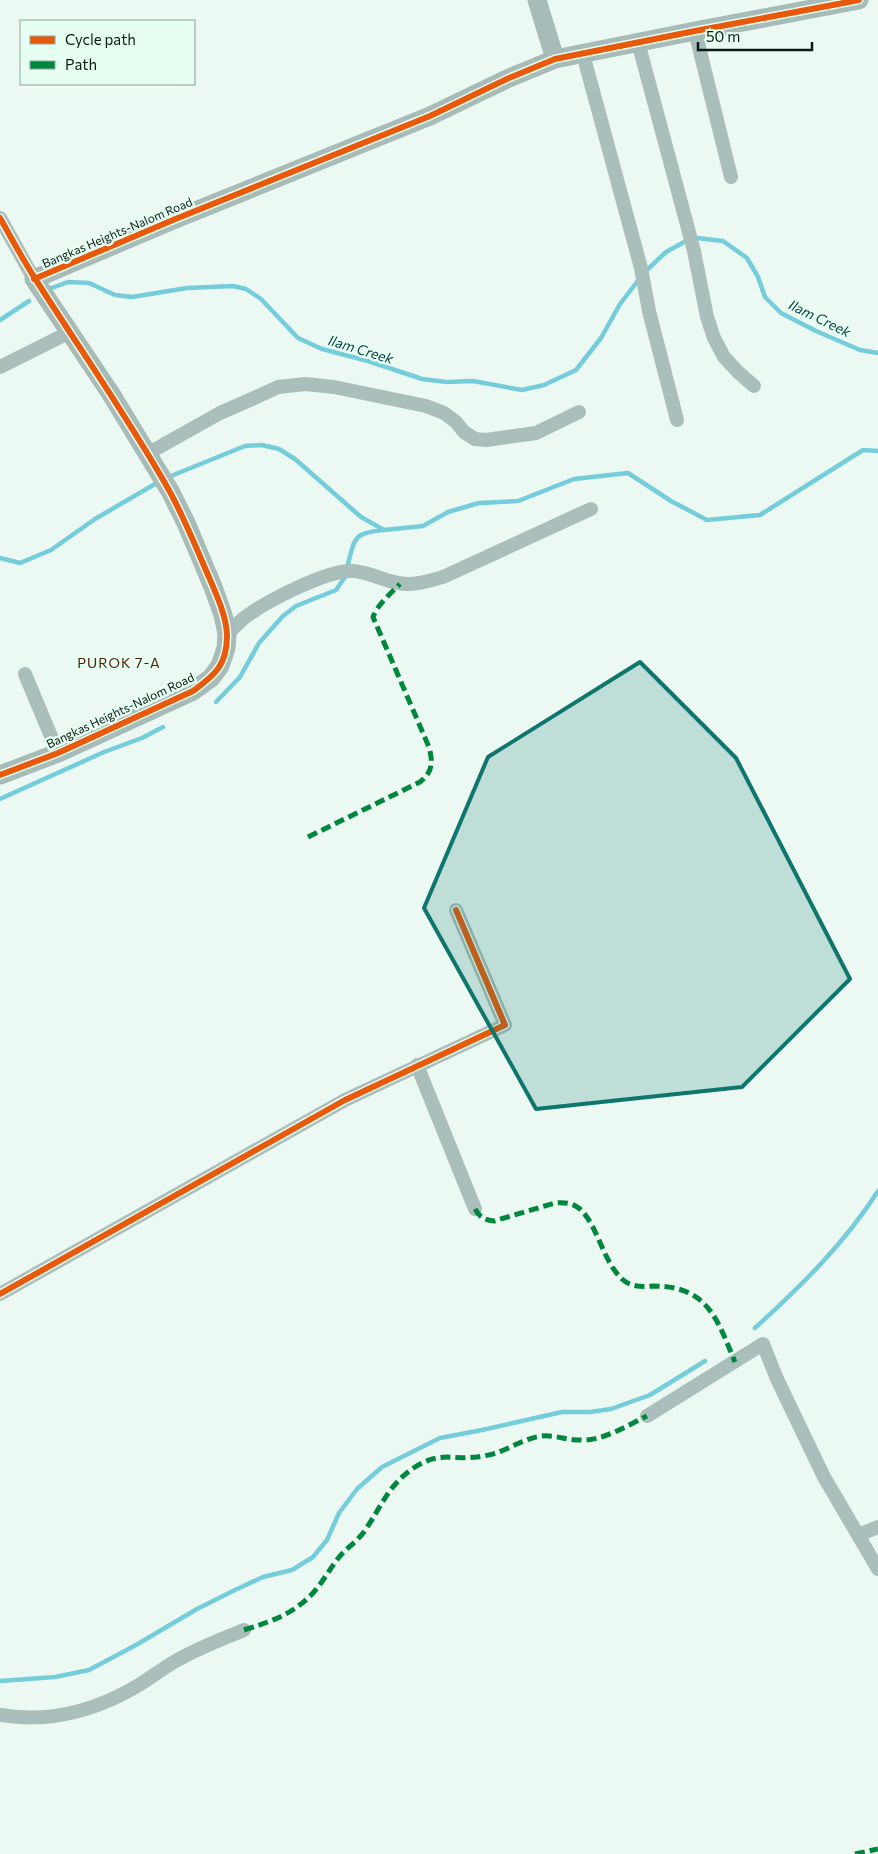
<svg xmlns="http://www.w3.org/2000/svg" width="878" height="1854" font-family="Commissioner,sans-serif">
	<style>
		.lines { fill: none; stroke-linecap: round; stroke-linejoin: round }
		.stream { stroke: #75cddc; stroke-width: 4.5 }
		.street { stroke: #aabebb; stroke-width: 14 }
		.secondary { stroke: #a7bcb8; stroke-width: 19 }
		.quiet { stroke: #00873e; stroke-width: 5; stroke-dasharray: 10 5; stroke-linecap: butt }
		.cycleway-casing { stroke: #e6fef2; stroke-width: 9 }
		.cycleway { stroke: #e8590c; stroke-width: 6 }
		.marked { fill: #0f766e; fill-opacity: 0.2; stroke: #0f766e; stroke-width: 4; stroke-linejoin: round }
		.labels { text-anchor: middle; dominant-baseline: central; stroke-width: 5; stroke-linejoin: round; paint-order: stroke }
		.street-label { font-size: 12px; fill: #0b1a14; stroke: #e6fef2 }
		.water-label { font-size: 14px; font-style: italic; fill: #053d47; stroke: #e6fef2 }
		.neighbourhood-label { font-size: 14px; letter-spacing: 1px; fill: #4b1b06; stroke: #e6fef2 }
	</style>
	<rect width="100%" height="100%" fill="#ecf8f2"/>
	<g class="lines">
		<path class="stream" d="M697 238 723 241 747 258 758 277 765 297 781 313 816 331 860 350 878 353
			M648 269 666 252 686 241
			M49 289 68 282 89 283 115 295 132 297 187 288 233 286 246 289 261 299 298 338 322 349 368 361 422 379 447 382 473 381 522 390 544 385 576 370 601 338 620 304 640 278
			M0 320 29 301
			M171 476 245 446 262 445 279 449 295 459 361 517 384 530 423 526 448 512 479 503 518 501 574 479 628 473 671 501 707 520 760 515 863 450 878 451
			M0 558 20 563 51 550 95 519 155 484
			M348 564C355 538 353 533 383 530
			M216 702 240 677 259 643 283 616 296 606 336 590 345 577
			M0 799 104 752 142 738 163 727
			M755 1328C800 1287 845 1243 878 1191
			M0 1681 55 1677 89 1670 136 1645 197 1609 235 1590 263 1577 292 1570 313 1557 327 1540 339 1513 357 1489 382 1467 440 1438 482 1430 562 1412H590L611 1409 650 1395 705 1361"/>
		<path class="street" d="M695 31 731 177
			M638 42 694 251 707 317 714 338 724 357 738 372 754 386
			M583 54 641 268 649 311 677 420
			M0 218 34 279
			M0 367 70 332
			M147 454 220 413 252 399 278 387 305 384 334 387 426 406 444 413 456 422 464 432 475 439 486 440 536 433 579 412
			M227 634C233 629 238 623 244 618 265 602 328 569 353 571 369 572 382 580 398 583 413 586 429 581 443 577L591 509
			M25 674 58 753
			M417 1065 475 1209
			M0 1294 345 1100 505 1025 456 910
			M647 1416 763 1344 777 1379 824 1477 878 1569
			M858 1535 878 1527
			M0 1715C47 1723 91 1712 132 1689 147 1681 160 1670 174 1662 196 1649 220 1640 244 1630"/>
		<path class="secondary" d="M537 0 555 59
			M0 775 58 753 193 691 211 678 220 666 226 648 227 634 223 615 213 587 186 523 170 491 111 394 34 279 173 220 430 116 509 78 555 59 695 31 859 0"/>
		<path class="quiet" d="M308 837 420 782C433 772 433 762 429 747L373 617C378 604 390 594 400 584
			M475 1209C480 1218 485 1220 494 1221L555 1203C564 1202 573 1203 580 1209 598 1226 602 1259 621 1278 630 1287 641 1287 653 1286 708 1286 717 1319 735 1362
			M244 1630C272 1621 292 1615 313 1593 323 1582 330 1568 340 1556 348 1547 359 1540 366 1529 382 1505 389 1484 415 1467 440 1451 452 1460 477 1457 483 1456 490 1455 496 1453 511 1448 525 1438 542 1436 555 1435 567 1440 580 1440 601 1442 628 1425 647 1416
			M855 1854 878 1849"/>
		<g class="cycleway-casing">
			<path id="cycleway" d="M0 218C12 239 23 260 36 280 81 351 129 419 170 492 183 516 194 542 205 568 213 587 227 615 227 636 227 665 215 675 193 691L58 753 0 775
				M34 279 173 220 430 116 509 78 555 59 695 31 859 0
				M0 1294 345 1100 505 1025 456 910"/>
		</g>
		<use href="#cycleway" class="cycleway"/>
	</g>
	<path class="marked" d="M640 662 736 758 850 979 742 1087 536 1109 424 908 488 757Z"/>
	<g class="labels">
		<g class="street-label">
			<text transform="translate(117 232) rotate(-23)">Bangkas Heights-Nalom Road</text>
			<text transform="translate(120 710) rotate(-25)">Bangkas Heights-Nalom Road</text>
		</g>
		<g class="water-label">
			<text transform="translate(820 318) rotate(26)">Ilam Creek</text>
			<text transform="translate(361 349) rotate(17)">Ilam Creek</text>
		</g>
		<g class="neighbourhood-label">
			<text x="119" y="662">PUROK 7-A</text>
		</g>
	</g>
	<rect x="20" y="20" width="175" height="65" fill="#e6fef2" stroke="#8ea399"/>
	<rect x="30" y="36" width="25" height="8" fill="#e8590c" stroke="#8ea399"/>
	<text x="65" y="45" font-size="15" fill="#0b1a14">Cycle path</text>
	<rect x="30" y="61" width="25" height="8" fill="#00873e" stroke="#8ea399"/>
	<text x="65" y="70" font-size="15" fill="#0b1a14">Path</text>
	<path d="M698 42v8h114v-8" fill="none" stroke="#0b1a14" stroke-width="2.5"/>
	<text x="706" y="42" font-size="15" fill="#0b1a14" stroke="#e6fef2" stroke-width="4" paint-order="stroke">50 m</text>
</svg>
